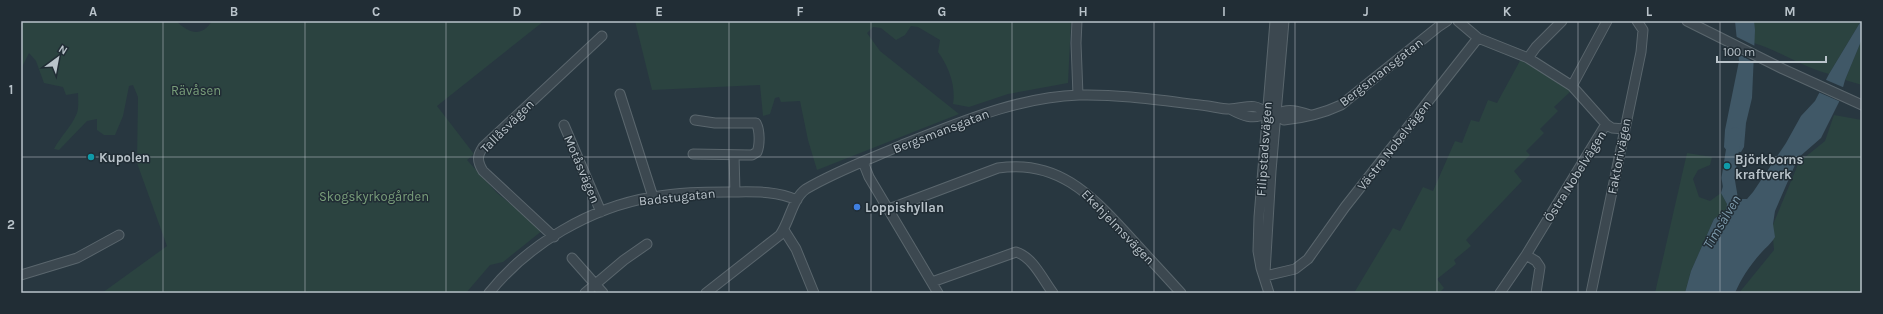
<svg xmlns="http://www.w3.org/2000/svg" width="1883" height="314" font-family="Karla,sans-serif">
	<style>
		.green { fill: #2b4340 }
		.water { fill: #405867 }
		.pier { fill: #283740 }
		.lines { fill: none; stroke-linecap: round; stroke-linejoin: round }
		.river { stroke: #405867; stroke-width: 13 }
		.minor-casing { stroke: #5a666d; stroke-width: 11 }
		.minor { stroke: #3c4850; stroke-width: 9 }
		.grid { fill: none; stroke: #b9c3ca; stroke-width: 1; stroke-opacity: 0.55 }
		.culture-dot { fill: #0f9aa8; stroke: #212d35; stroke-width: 1.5 }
		.shop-dot { fill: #3f7fe0; stroke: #212d35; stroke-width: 1.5 }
		.labels { text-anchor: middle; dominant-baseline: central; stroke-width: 3; stroke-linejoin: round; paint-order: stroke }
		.street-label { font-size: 13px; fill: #b9c3ca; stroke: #212d35 }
		.park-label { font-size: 13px; fill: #799e7a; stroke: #212d35 }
		.poi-label { font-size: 13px; font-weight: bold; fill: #b9c3ca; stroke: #212d35; text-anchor: start }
		.water-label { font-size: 14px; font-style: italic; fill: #7c99aa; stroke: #212d35 }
		.neatline { fill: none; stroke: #b9c3ca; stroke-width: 1.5 }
		.grid-label { font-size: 13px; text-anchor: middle; font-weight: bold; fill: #b9c3ca }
	</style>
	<rect width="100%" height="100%" fill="#283740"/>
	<path class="green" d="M21 21H176C189 33 201 38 212 21H544L437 106 474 154 467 160 497 193 543 230 503 262 490 265 466 293H102L167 246 137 163 138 97 133 85 129 86 123 116 115 135H104L97 130V119L87 121 59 150 54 149C60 137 72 126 77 113 79 107 78 99 78 93L66 95 63 87 44 83 36 61 29 53 21 69Z
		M635 21H1071L1068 83 1008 94 969 107 953 104C956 86 949 67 938 52L940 40 918 27 911 26 905 35 896 40 881 28 873 27 867 33 880 51 959 114 817 170 808 140 800 101 781 102 779 97 775 98 770 114 763 116 760 85 652 90Z
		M1754 21H1861L1829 74C1803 67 1780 51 1754 43Z
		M1862 39V85L1845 80Z
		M1521 59 1549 75 1571 91 1554 107 1558 111 1540 129 1544 133 1526 151 1530 155 1514 171 1522 181 1466 240 1471 246 1454 260 1456 264 1437 279 1444 288 1439 293H1354L1393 228 1400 231 1423 187 1433 191 1455 141 1462 143 1471 120 1479 122 1488 100 1497 103Z
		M1834 115 1862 120V293H1739L1774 250 1772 227 1799 162 1825 141Z
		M1687 153 1712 157 1710 165 1698 170 1693 179 1699 197 1710 201 1721 193 1727 204 1726 210 1714 219 1691 271 1685 293H1655Z"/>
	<path class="water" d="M1735 21H1754L1755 30 1752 98 1746 123 1744 147 1741 152 1727 151 1724 147 1725 130 1739 61Z
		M1861 21 1862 39 1845 80 1839 102 1821 138 1798 158 1775 211 1773 224 1775 237C1771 244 1766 247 1761 253 1750 265 1741 279 1735 293H1685L1691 271 1714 219 1726 210 1727 204 1721 193 1725 179 1731 180 1732 189H1736L1737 199H1747L1753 192 1786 143 1801 116 1815 101 1829 74Z"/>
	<path class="pier" d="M1735 36 1755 46V63L1736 53Z
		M1824 79 1845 88 1841 102 1818 92Z"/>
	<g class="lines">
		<path class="river" d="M1731 196 1728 178 1735 134"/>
		<g class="minor-casing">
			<path id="minor" d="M1077 21 1076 43 1078 95
				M1458 21 1478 38
				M1687 21 1783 69 1862 105
				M1528 58 1536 47 1562 21
				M620 94 653 197
				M1230 109C1241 115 1254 121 1266 113
				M1277 114 1284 120C1304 118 1324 113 1341 105L1438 27 1447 21
				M1277 114C1288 108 1298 111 1310 115
				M1606 124 1612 128 1624 129
				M564 125 601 212
				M693 154 752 155 757 152C760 145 760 130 756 123H715L695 120
				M734 155 735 192
				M863 162 869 177 938 293
				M889 209 998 168C1057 159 1090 194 1127 234 1145 254 1163 273 1181 293
				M784 230 796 249 814 293
				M554 237 483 171C477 161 477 156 483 147L602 36
				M1526 255 1536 261 1540 267 1536 293
				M572 258 603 293
				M1265 273 1271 171 1284 21
				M21 275 77 258 119 235
				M1265 276 1295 269 1308 259 1345 207 1478 38 1528 58 1572 86
				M932 282 1016 252C1033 257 1043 280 1053 293
				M489 293C528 244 591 207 653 197 678 192 703 192 728 192 752 192 775 190 797 200
				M585 293 624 260 647 244
				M706 293 780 235C790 221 792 199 806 189 836 171 870 159 902 145 959 123 1017 97 1079 95 1122 94 1165 101 1208 106 1215 107 1222 109 1229 109 1245 109 1253 101 1266 113
				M1269 293 1261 268 1258 251 1259 217 1275 21
				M1500 293 1526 255 1606 124 1572 86 1607 21
				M1591 293 1641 52 1643 30 1637 21"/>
		</g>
		<use href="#minor" class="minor"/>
	</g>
	<path class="grid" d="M163 21V293M305 21V293M446 21V293M588 21V293M729 21V293M871 21V293M1012 21V293M1154 21V293M1295 21V293M1437 21V293M1578 21V293M1720 21V293M21 157H1862"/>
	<g class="culture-dot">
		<circle cx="91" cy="157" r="4"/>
		<circle cx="1727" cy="166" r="4"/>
	</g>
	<circle class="shop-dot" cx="857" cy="207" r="4"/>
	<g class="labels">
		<g class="street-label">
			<text transform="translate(1381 72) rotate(-38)">Bergsmansgatan</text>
			<text transform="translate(507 126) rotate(-45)">Tallåsvägen</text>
			<text transform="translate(941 131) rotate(-21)">Bergsmansgatan</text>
			<text transform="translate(1394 145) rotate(-52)">Västra Nobelvägen</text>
			<text transform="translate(1264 149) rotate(-86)">Filipstadsvägen</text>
			<text transform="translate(1619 156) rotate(-79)">Faktorivägen</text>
			<text transform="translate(582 169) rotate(67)">Motåsvägen</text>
			<text transform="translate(1575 176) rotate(-58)">Östra Nobelvägen</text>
			<text transform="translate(677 197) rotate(-6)">Badstugatan</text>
			<text transform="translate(1118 227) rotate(46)">Ekehjelmsvägen</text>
		</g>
		<g class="park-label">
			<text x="196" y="90">Rävåsen</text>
			<text x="374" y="196">Skogskyrkogården</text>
		</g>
		<g class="poi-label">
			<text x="99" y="157">Kupolen</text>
			<text x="1735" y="159">Björkborns<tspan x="1735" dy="15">kraftverk</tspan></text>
			<text x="865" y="207">Loppishyllan</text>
		</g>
		<g class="water-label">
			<text transform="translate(1722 222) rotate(-59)">Timsälven</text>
		</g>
	</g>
	<rect width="1883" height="314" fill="none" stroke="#212d35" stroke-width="44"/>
	<g transform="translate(58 58) rotate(32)" stroke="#212d35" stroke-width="3" paint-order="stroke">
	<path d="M0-3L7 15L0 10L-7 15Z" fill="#b9c3ca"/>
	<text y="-6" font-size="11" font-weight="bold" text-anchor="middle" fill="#b9c3ca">N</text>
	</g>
	<path d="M1717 56v6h109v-6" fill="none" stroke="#b9c3ca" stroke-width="2"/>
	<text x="1723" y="56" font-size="12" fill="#b9c3ca" stroke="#212d35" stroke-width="3" paint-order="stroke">100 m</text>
	<rect x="22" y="22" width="1839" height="270" class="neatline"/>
	<g class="grid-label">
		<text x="93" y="16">A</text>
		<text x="234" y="16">B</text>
		<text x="376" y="16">C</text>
		<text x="517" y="16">D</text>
		<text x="659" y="16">E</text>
		<text x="800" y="16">F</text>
		<text x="942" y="16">G</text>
		<text x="1083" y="16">H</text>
		<text x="1224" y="16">I</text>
		<text x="1366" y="16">J</text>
		<text x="1507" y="16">K</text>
		<text x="1649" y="16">L</text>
		<text x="1790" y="16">M</text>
		<text x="11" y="94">1</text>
		<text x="11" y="229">2</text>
	</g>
</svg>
